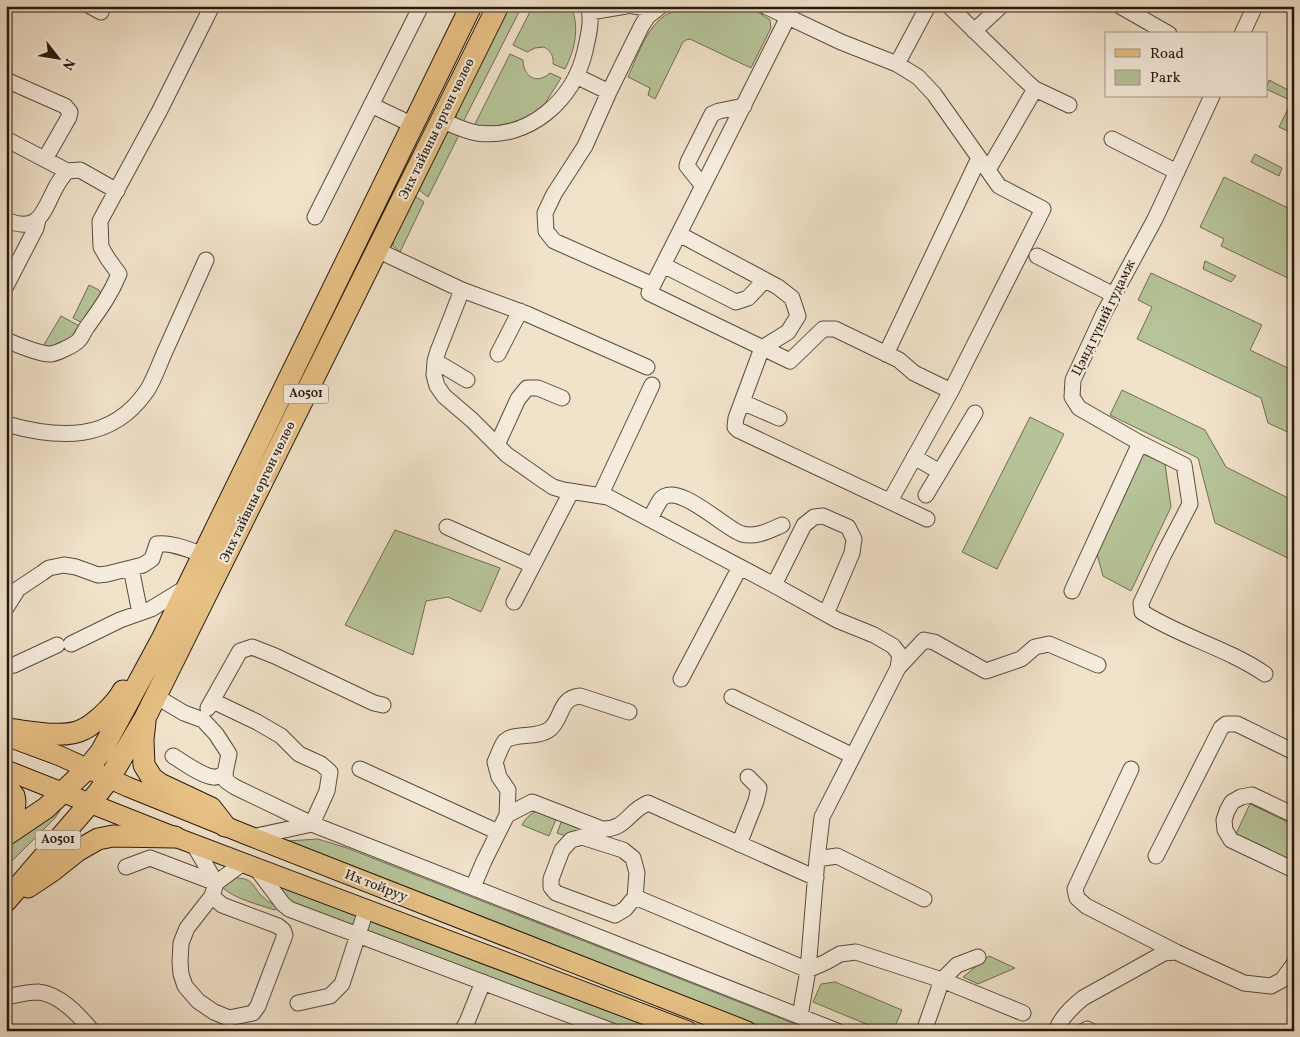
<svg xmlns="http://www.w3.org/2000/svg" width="1300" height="1037" font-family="Vollkorn,serif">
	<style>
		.green { fill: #b7c499; stroke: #6e6e54 }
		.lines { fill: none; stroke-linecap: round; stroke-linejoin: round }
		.minor-casing { stroke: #594b3d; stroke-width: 17 }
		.major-casing { stroke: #26190e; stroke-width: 21 }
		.highway-casing { stroke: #26190e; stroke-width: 23 }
		.minor { stroke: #f6ecdd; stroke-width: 15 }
		.major { stroke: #e8c185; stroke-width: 19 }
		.highway { stroke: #e8c185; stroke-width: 21 }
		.labels { text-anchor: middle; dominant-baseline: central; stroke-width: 4.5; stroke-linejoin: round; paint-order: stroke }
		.shield { fill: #f6ecdd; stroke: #64584c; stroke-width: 1 }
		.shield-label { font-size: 12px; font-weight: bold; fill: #26190e }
		.street-label { font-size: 14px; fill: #26190e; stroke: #f6ecdd }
	</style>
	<rect width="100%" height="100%" fill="#f1e2ca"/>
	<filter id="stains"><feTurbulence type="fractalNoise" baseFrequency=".004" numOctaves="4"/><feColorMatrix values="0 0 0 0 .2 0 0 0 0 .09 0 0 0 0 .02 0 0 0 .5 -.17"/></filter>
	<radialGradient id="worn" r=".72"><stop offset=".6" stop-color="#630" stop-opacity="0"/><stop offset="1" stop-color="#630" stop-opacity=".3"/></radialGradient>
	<path class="green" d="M509 6H522L462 124 457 119 456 112Z
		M533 6H571C580 28 575 49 565 69L553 64C554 57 551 51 544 47L535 48 527 52 513 45Z
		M728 6H744L753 9 770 20 771 28 751 68 690 39 686 40 683 42 655 99 648 95 650 88 628 77C638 55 649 19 673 12 690 6 710 7 728 6Z
		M510 54 523 60C523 77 537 85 550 73L561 78 541 110 508 126H474Z
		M1269 80 1294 93V134L1279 127 1292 101 1266 89Z
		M451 131 460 133 428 197 419 190 444 138 446 134Z
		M1255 154 1282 168 1279 176 1251 162Z
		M1224 177 1294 211V281L1221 246 1224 239 1200 227Z
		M415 196 424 202 400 252 393 246V240Z
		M1205 261 1236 276 1231 282 1203 269Z
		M1151 273 1262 325 1250 350 1294 371V435L1268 423 1261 398 1137 339 1152 307 1138 300Z
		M89 285 99 290 102 296 88 326 73 318Z
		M61 316 85 329 36 358Z
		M1122 390 1205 430 1226 467 1294 501V561L1215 523 1198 458 1110 415Z
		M1030 417 1064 434 997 569 962 552Z
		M1143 454 1165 464 1171 507 1131 591 1103 576 1096 550Z
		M395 530 500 568 481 612 448 597 426 601 413 655 345 625Z
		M1250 804 1294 825V864L1235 836Z
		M59 808 61 809 55 818 6 867V846L42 817Z
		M541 810 557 817 549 836 522 825C526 817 532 812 541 810Z
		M562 820 583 825V831L569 837 557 833Z
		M318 839 347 848 813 1031H773L287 841Z
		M236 878C255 878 252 888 264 898 268 902 273 904 278 907L275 910C260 905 234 899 222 887Z
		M272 882 645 1023 657 1031H625L292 903Z
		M989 956 1015 968 978 984 963 977Z
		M835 982 902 1010 893 1031H883L813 1002 821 984Z"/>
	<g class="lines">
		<g class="minor-casing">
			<path id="minor" d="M90 6 101 12
				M633 6 656 9
				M765 6 841 42 897 64 918 77 934 94 999 186 1043 209 951 391 914 373 899 360 835 329H823L790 361 649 293 788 17
				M949 6 1026 81 1035 89 1069 105
				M1120 6 1169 34
				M590 12 626 6
				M974 31 1001 6
				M1242 34 1255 6
				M897 64 928 6
				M576 76 609 92
				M6 80 65 106 70 112 69 117 45 159
				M1212 96 1155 219 1104 313 1073 380 1072 397 1079 408 1140 443 1184 465 1190 504 1164 554 1141 603 1142 612C1181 637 1227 648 1265 674
				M371 105 413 125
				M441 120C453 125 465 131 477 133 529 140 574 100 585 51 588 37 593 20 588 6
				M6 139 67 171
				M1112 139 1177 172
				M988 170 1035 89
				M703 186 687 166 688 162 712 114 719 111 744 106
				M315 217 421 6
				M6 220C40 234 43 211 56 187 59 181 63 176 67 171L80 170 117 191
				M679 234 778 287 792 298 798 316 788 332 762 348 736 418 735 427 738 430 927 519
				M377 250 462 290 438 351 435 361 434 375 437 386 444 396 472 420 507 455 544 481 553 487 563 490 608 497 774 585 837 620 874 635 893 646 900 655 898 668 822 817 817 859 808 970 800 1016
				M1037 256 1114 295
				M663 265 736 302 748 298 765 280
				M653 285 554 241 546 231 545 213 554 194 585 146 609 92 642 25 648 16 661 6
				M6 286 36 228 38 220
				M462 290 527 314 647 367
				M6 340C15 344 42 355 51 354 57 353 75 345 79 340 82 337 84 331 87 327 100 309 111 294 119 274L108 259 101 247 100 221 160 110 212 6
				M498 354 520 311
				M886 354 979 158
				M435 361 467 380
				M742 402 779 418
				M6 424C59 439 111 442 146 392 154 381 161 359 167 347 180 318 193 289 206 260
				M497 445 518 399 527 388H538L562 398
				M914 457 940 472
				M926 495 975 413
				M600 496 652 385
				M890 501 951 391
				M650 519C653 513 657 505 661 499 678 481 725 529 742 534 756 538 770 530 782 525
				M447 527 532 565
				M131 568 140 613
				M774 585 804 525 814 517 823 516 848 527 854 539 852 553 826 614
				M1072 591 1140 443
				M514 602 571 492
				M6 608 18 589 42 573 49 568 64 565 76 567 98 575 107 574 143 565 152 559 157 544C171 542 190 550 203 555
				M71 644 120 620 151 609 187 587
				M6 666 14 665 57 645
				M898 668 924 640 934 642 986 671 1021 659 1035 647 1049 644 1098 665
				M681 679 740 567
				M157 697 184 713 203 720 216 734 229 754 225 773 226 781 235 787 312 824 327 791 330 772 321 764 299 754 281 736 257 722 213 701
				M732 697 853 756
				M208 708 240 651 252 647 275 656 374 703 383 705
				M173 756C183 762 202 776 213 777 217 778 221 775 225 773
				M360 769 498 832
				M1131 769 1075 889 1077 898 1086 906 1176 952
				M507 815 532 802 602 829C626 830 628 811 648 803L816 878
				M1294 815 1252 795 1241 797 1232 802 1227 811 1224 820 1225 830 1231 840 1294 870
				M252 837 312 824 837 1031
				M582 837 623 850 633 858 637 873 635 897 625 909 615 915 556 893 551 887V879L562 850 571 840Z
				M739 844 756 801 759 788 748 777
				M194 845 216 883
				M1156 856 1221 728 1226 724H1237L1294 752
				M817 859 837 856 924 899
				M126 867 150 858 216 883
				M256 868 283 904 289 909 612 1031
				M473 887 484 861 507 815 508 790 499 777 495 762C498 756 501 746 505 741 515 732 537 739 550 729 563 718 559 698 580 696L629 712
				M212 896 222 905 278 926 283 930 285 935 258 1006 253 1013 229 1018 214 1012 198 1001 185 986 181 974 180 962 181 943 187 928 212 896 216 883 243 863
				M635 897 808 970 826 962 840 954 856 952 942 980 957 965 978 957
				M6 997C16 995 27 992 38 992 60 994 79 1015 92 1031
				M298 1003 330 996 342 984 366 910
				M462 1031 467 1022 483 982
				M924 1031 942 980 1023 1013
				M1056 1031C1061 1017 1072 1007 1083 998L1164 953 1176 952 1244 983 1271 986 1282 980 1294 964
				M1084 1031 1087 1029 1091 1031"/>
		</g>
		<g class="major-casing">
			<path id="major" d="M6 736 60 756 128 787 252 837 747 1031
				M6 770 175 837 688 1031"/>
		</g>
		<g class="highway-casing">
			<path id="highway" d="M145 722 143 739 144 765 152 778 160 784 211 808 225 826
				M6 729C28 731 65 740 84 729 91 726 97 720 103 715 111 707 118 701 123 691
				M6 786C8 789 12 793 14 796 17 805 12 821 6 827
				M6 835 46 808 87 769 101 752 162 639 471 6
				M28 887 52 871 77 851 98 839 113 836 175 837
				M6 901 90 803 109 779 145 718 498 6"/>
		</g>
		<use href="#minor" class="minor"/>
		<use href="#major" class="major"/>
		<use href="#highway" class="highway"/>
	</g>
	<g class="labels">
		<g class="shield">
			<rect x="283.5" y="384.5" width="45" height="19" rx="4"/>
			<rect x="35.5" y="830.5" width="45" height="19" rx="4"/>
		</g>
		<g class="shield-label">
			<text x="306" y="394">A0501</text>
			<text x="58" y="840">A0501</text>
		</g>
		<g class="street-label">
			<text transform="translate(437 129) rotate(-64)">Энх тайвны өргөн чөлөө</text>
			<text transform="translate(1104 318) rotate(-64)">Цэнд гүний гудамж</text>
			<text transform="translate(258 492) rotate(-64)">Энх тайвны өргөн чөлөө</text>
			<text transform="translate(376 886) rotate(21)">Их тойруу</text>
		</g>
	</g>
	<rect width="1300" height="1037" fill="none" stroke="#f1e2ca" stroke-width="25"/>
	<rect x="8" y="8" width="1285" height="1022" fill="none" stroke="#26190e" stroke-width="2.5"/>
	<rect x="12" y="12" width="1275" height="1012" fill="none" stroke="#26190e"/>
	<rect x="1105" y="32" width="162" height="65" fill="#f6ecdd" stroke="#a3988a"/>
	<rect x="1115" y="49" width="25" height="8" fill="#e8c185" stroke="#a3988a"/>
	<text x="1150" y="58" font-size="15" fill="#26190e">Road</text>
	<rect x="1115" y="70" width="25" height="15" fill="#b7c499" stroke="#a3988a"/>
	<text x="1150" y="82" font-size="15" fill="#26190e">Park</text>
	<g transform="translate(58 58) rotate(121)" stroke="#f6ecdd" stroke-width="4" paint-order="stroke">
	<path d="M0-4L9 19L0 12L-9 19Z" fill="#26190e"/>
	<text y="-8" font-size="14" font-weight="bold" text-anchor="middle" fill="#26190e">N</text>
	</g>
	<rect width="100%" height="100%" filter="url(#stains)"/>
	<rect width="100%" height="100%" fill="url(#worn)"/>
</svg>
